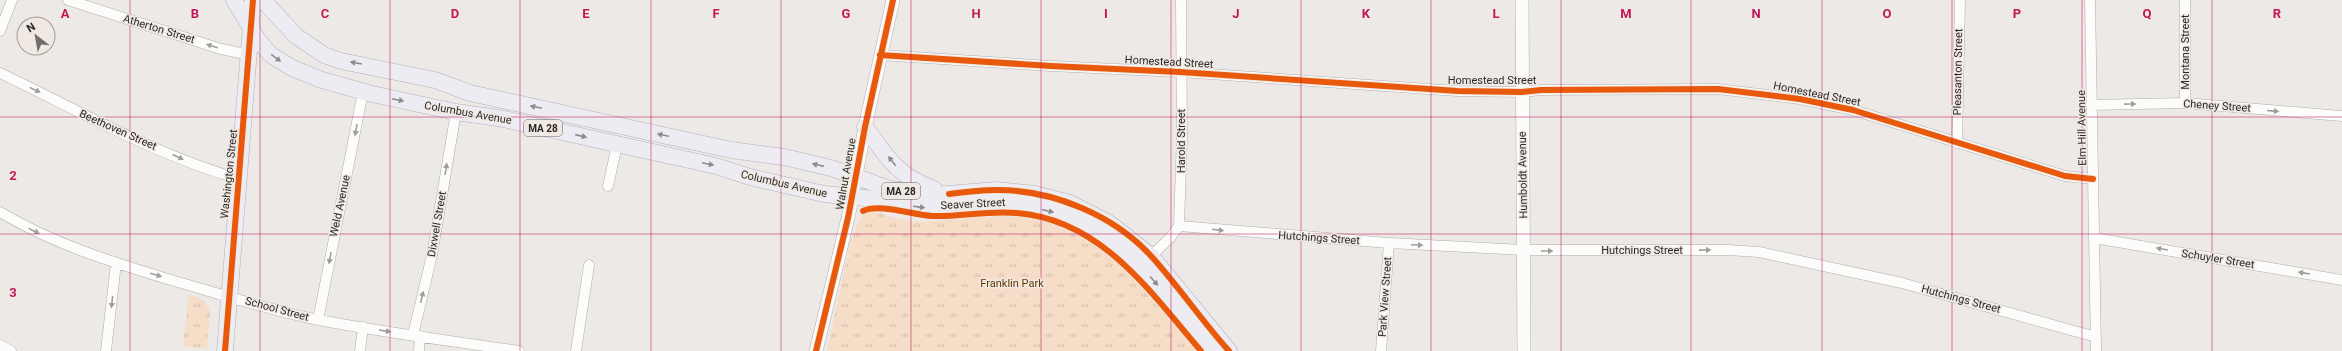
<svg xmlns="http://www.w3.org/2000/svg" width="2342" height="351" font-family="Roboto,sans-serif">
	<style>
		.grass { fill: url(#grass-tufts) }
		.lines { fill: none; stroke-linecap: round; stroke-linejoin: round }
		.minor-casing { stroke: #b0adab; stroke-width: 11 }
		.tertiary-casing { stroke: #b0adab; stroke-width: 14 }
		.primary-casing { stroke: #b2b1ba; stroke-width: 17 }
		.minor { stroke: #fcfcfb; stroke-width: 10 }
		.tertiary { stroke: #fcfcfb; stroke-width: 13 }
		.primary { stroke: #ececf2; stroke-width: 16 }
		.cycleway-casing { stroke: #f0e9e3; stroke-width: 8 }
		.cycleway { stroke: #e8590c; stroke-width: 6 }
		.oneway { fill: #9e9e9c }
		.oneway2 { fill: #8c8b8d }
		.grid { fill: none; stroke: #c2185b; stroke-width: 1; stroke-opacity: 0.55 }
		.labels { text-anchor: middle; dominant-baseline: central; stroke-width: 3; stroke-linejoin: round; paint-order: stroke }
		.shield { fill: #f0e9e3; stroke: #676360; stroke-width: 1 }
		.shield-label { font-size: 10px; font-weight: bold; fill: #2c2a28 }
		.street-label { font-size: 11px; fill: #2c2a28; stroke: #f0e9e3 }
		.park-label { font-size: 11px; fill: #633802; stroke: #f0e9e3 }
		.grid-label { font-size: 13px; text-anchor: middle; font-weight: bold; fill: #c2185b; stroke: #f0e9e3; stroke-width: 3; stroke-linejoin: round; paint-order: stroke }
	</style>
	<defs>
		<pattern id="grass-tufts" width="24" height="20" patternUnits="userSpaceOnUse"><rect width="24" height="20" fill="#f5ddc7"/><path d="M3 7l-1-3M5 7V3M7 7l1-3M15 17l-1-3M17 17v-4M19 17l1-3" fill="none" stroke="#d2beab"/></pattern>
	</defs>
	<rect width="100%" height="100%" fill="#ede9e6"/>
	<path class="grass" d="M872 209C879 212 887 216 894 218 934 228 976 213 1016 215 1098 219 1155 291 1201 351H827L850 243 861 216Z
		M189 294 204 301 210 311 207 349 183 346Z"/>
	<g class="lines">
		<g class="minor-casing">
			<path id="minor" d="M68 0 221 49 250 55
				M2090 0 2096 351
				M0 31 12 0
				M880 55 1051 66 1180 72 1458 91 1522 92 1541 90 1718 89 1800 99 1853 110 2065 176 2093 179
				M0 73C78 110 155 155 239 179
				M2185 103V0
				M2091 105 2185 103 2342 116
				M1957 143 1960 0
				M608 186 617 145
				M0 212C53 244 112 262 171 280 220 294 269 310 319 320 386 333 453 341 519 351
				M1179 226 1389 243 1524 250H1728L1759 252 1902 283 2096 337
				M2094 238 2342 280
				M1148 259 1170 238 1179 226 1182 135 1181 0
				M318 320 363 92
				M413 335 432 255 456 112
				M0 345 11 351
				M106 351 116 263
				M360 351 363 327
				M419 351 420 336
				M576 351 589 265
				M1381 351 1389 243"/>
		</g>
		<g class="tertiary-casing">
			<path id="tertiary" d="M1522 0 1524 351
				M816 351 848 218 865 127 893 0"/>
		</g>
		<g class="primary-casing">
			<path id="primary" d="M234 0 258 40 271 55 292 68 322 80 372 94 456 112 499 118 716 166 750 177 824 194 866 198 918 208 946 209 1015 205 1069 217 1103 235 1120 247 1141 266 1212 351
				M263 0 296 36 324 55 341 61 435 80 470 93 731 150 784 157 831 168 890 189 935 195 997 190 1035 194 1070 203 1109 223 1151 256 1229 351
				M865 127C887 157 897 176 934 189
				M225 351 253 0"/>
		</g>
		<use href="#minor" class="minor"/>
		<use href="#tertiary" class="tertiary"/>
		<use href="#primary" class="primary"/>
		<g class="cycleway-casing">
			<path id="cycleway" d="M880 55 1051 66 1180 72 1458 91 1522 92 1541 90 1718 89 1800 99 1853 110 2065 176 2093 179
				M949 194C965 192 981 190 997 190 1053 190 1114 215 1152 257 1179 287 1202 321 1229 351
				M863 211C879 203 913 215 932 216 960 217 989 210 1017 213 1102 220 1150 292 1201 351
				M225 351 253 0
				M816 351 848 218 865 127 893 0"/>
		</g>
		<use href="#cycleway" class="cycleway"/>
	</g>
	<defs><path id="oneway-solid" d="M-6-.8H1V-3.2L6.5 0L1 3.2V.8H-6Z"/></defs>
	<g class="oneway">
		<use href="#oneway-solid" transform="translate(212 46) rotate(-163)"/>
		<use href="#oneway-solid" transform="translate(35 90) rotate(26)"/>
		<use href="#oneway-solid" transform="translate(2130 104) rotate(-1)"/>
		<use href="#oneway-solid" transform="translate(2273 111) rotate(5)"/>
		<use href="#oneway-solid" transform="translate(356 130) rotate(100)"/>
		<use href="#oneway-solid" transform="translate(178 157) rotate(24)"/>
		<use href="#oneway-solid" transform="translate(446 169) rotate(-81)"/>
		<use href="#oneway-solid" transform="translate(1218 230) rotate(7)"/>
		<use href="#oneway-solid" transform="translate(34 231) rotate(26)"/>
		<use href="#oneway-solid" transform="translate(1417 245) rotate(3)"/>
		<use href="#oneway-solid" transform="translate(2162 249) rotate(-170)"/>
		<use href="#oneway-solid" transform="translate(1705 250) rotate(-1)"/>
		<use href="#oneway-solid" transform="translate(1547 251)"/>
		<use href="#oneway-solid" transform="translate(330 258) rotate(100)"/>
		<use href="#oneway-solid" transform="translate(2304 273) rotate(-171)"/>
		<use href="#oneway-solid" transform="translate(156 275) rotate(16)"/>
		<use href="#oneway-solid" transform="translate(422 297) rotate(-77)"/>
		<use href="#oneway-solid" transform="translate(112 302) rotate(96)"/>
		<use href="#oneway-solid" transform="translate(385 331) rotate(9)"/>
	</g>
	<g class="oneway2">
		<use href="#oneway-solid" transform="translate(276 58) rotate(36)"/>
		<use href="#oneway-solid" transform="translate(356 63) rotate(-170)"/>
		<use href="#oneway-solid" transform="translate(398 100) rotate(12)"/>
		<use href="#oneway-solid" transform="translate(536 107) rotate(-168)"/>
		<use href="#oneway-solid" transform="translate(663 135) rotate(-168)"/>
		<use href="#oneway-solid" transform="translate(581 136) rotate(13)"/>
		<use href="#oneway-solid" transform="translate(892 161) rotate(-128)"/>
		<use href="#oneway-solid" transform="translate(708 164) rotate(12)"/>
		<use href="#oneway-solid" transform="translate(818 165) rotate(-167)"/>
		<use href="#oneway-solid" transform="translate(919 207) rotate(7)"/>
		<use href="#oneway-solid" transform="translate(1048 211) rotate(14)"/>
		<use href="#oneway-solid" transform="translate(1154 281) rotate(50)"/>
	</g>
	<path class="grid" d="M130 0V351M260 0V351M390 0V351M520 0V351M651 0V351M781 0V351M911 0V351M1041 0V351M1171 0V351M1301 0V351M1431 0V351M1561 0V351M1691 0V351M1822 0V351M1952 0V351M2082 0V351M2212 0V351M0 117H2342M0 234H2342"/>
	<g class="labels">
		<g class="shield">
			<rect x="524" y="120" width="38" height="16" rx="3"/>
			<rect x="882" y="183" width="38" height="16" rx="3"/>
		</g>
		<g class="shield-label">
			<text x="543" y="128">MA 28</text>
			<text x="901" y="191">MA 28</text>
		</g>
		<g class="street-label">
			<text transform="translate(159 29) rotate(17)">Atherton Street</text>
			<text transform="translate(2185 52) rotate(-90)">Montana Street</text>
			<text transform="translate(1169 62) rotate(3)">Homestead Street</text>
			<text transform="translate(1958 72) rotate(-89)">Pleasanton Street</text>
			<text x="1492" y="80">Homestead Street</text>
			<text transform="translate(1817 94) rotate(11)">Homestead Street</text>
			<text transform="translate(2217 106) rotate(4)">Cheney Street</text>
			<text transform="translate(468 113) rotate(10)">Columbus Avenue</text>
			<text transform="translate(2082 128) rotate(-91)">Elm Hill Avenue</text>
			<text transform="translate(118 130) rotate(24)">Beethoven Street</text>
			<text transform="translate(1181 141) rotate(-90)">Harold Street</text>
			<text transform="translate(229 174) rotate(-84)">Washington Street</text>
			<text transform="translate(846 174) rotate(-80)">Walnut Avenue</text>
			<text transform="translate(1523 175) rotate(-91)">Humboldt Avenue</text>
			<text transform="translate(784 184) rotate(13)">Columbus Avenue</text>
			<text transform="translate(973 204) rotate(-3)">Seaver Street</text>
			<text transform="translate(340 206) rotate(-78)">Weld Avenue</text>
			<text transform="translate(437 224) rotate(-80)">Dixwell Street</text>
			<text transform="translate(1319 238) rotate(4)">Hutchings Street</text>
			<text x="1642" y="250">Hutchings Street</text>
			<text transform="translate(2218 259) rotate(9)">Schuyler Street</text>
			<text transform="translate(1385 297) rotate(-86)">Park View Street</text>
			<text transform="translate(1961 299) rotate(15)">Hutchings Street</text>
			<text transform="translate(277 309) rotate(15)">School Street</text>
		</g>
		<g class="park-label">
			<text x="1012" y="283">Franklin Park</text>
		</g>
	</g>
	<g class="grid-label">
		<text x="65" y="18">A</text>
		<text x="195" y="18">B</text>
		<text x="325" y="18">C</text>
		<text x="455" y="18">D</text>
		<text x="586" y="18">E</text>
		<text x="716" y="18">F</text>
		<text x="846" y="18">G</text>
		<text x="976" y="18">H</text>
		<text x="1106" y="18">I</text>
		<text x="1236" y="18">J</text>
		<text x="1366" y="18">K</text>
		<text x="1496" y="18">L</text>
		<text x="1626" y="18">M</text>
		<text x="1756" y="18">N</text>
		<text x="1887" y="18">O</text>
		<text x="2017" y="18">P</text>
		<text x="2147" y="18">Q</text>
		<text x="2277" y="18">R</text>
		<text x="13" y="180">2</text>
		<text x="13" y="297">3</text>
	</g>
	<g transform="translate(36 36) rotate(329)"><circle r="19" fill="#f0e9e3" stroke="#a29d98"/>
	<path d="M0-3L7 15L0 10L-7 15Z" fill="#706d6a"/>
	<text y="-6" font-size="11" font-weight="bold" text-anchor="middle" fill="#2c2a28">N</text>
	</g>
</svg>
